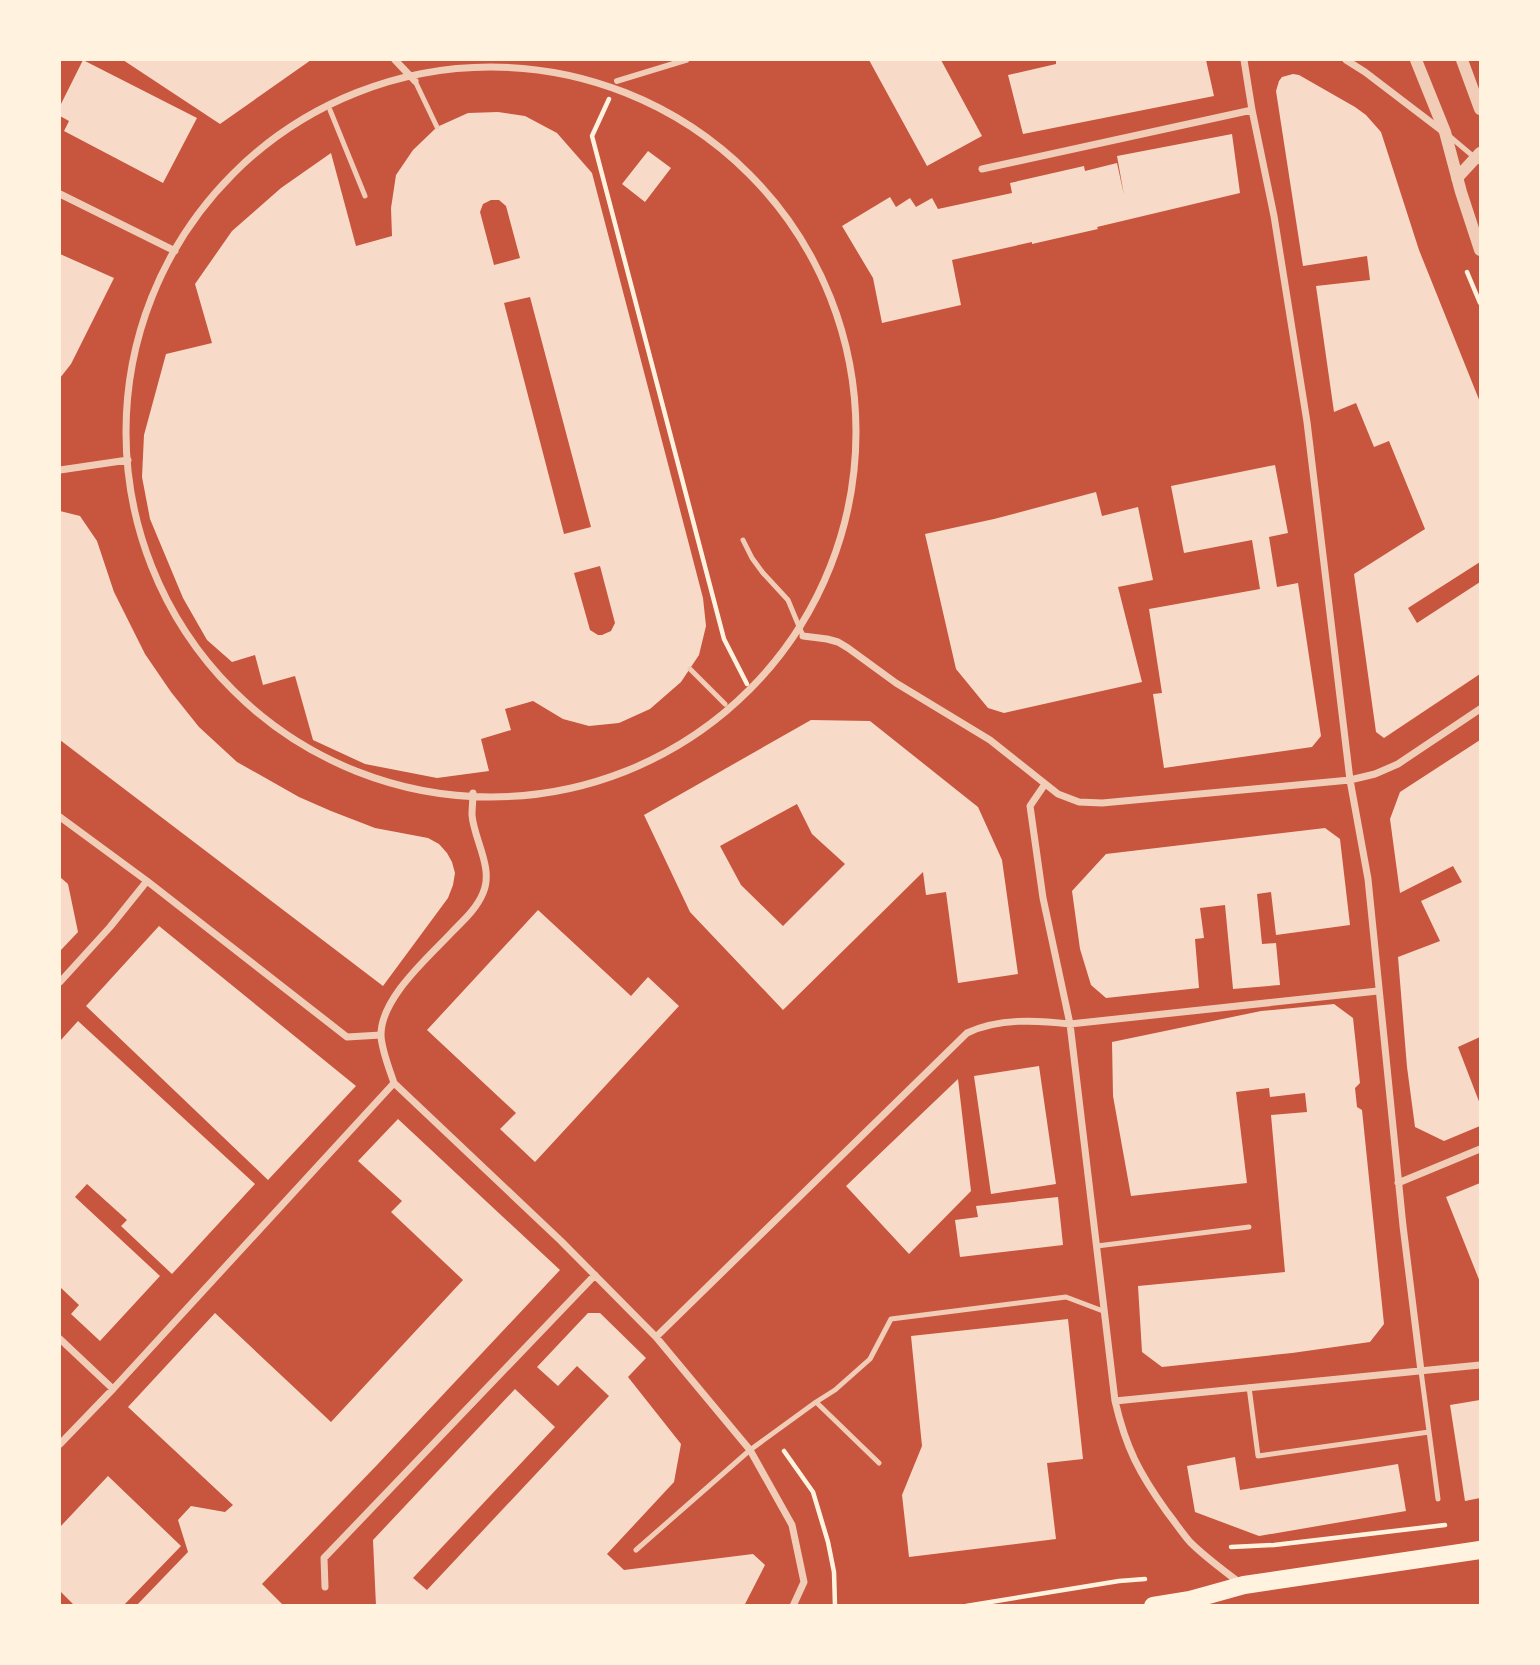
<svg xmlns="http://www.w3.org/2000/svg" width="1540" height="1665" font-family="Roboto,sans-serif">
	<style>
		.building { fill: #f7dbc8; fill-rule: evenodd }
		.lines { fill: none; stroke-linecap: round; stroke-linejoin: round }
		.path { stroke: #fff3e0; stroke-width: 4.5 }
		.service { stroke: #f1ccb7; stroke-width: 5 }
		.pedestrian { stroke: #f1ccb7; stroke-width: 6 }
		.minor { stroke: #f1ccb7; stroke-width: 7 }
		.tertiary { stroke: #f1ccb7; stroke-width: 12 }
		.primary { stroke: #fff3e0; stroke-width: 18 }
	</style>
	<rect width="100%" height="100%" fill="#c8553d"/>
	<path class="building" d="M83 60 197 118 163 183 64 131 69 121 60 116V106Z
		M123 60H311L220 124Z
		M869 60H941L982 136 927 166Z
		M1056 60H1206L1214 96 1023 134 1008 75 1056 64Z
		M1293 74 1299 75 1355 107 1366 115 1381 132 1419 250 1480 402V562L1408 608 1417 623 1480 582V674L1384 738 1376 732 1354 574 1425 529 1389 441 1374 447 1356 403 1334 412 1316 286 1370 280 1367 256 1303 266 1276 91 1279 81 1282 77Z
		M498 112 525 116 557 133 592 173 703 598 706 626 699 655 681 682 650 709 619 723 589 726 563 719 533 701 505 709 511 730 481 739 489 771 437 778 365 764 313 740 295 676 263 685 255 655 232 662 207 640 183 598 150 519 142 477 144 435 166 354 212 343 195 284 232 231 281 188 331 153 356 246 392 236 391 208 396 175 413 150 437 127 468 113ZM491 200H499L506 206 520 258 494 265 480 212 483 204ZM530 297 591 527 564 534 504 303ZM600 566 615 623 611 631 602 635H598L590 630 574 573Z
		M1232 134 1240 193 1097 227 1098 229 1032 244V242L952 260 961 305 882 323 873 278 842 226 890 197 896 207 910 198 916 207 932 198 938 209 1012 193 1010 183 1084 166 1085 171 1117 163 1124 195 1117 156Z
		M648 151 671 168 645 202 622 184Z
		M60 254 114 278 71 364 60 378Z
		M1275 465 1288 533 1269 537 1277 587 1298 583 1321 736 1312 747 1164 768 1153 694 1162 693 1149 609 1260 589 1252 540 1184 553 1171 486Z
		M1096 492 1102 516 1138 507 1153 580 1118 587 1142 682 1004 713 988 708 956 669 925 534 994 519Z
		M60 511 80 516 97 541 114 592 145 654 171 692 199 727 237 762 299 797 331 811 375 828 428 838 439 844 447 853 452 862 455 873 453 885 448 898 383 986 60 740Z
		M811 720 870 721 978 807 1002 860 1018 974 958 983 946 892 926 895 923 872 783 1010 690 912 644 815ZM797 804 812 834 845 864 783 926 741 885 720 846Z
		M1480 740V810L1479 812 1480 814V1037L1458 1047 1480 1104V1126L1444 1141 1415 1127 1407 1067 1398 957 1440 941 1421 901 1462 882 1453 866 1400 893 1390 819 1400 792Z
		M1325 828 1340 839 1350 925 1276 935 1271 892 1257 894 1262 944 1276 943 1280 985 1233 989 1225 905 1200 908 1204 938 1195 939 1199 988 1106 998 1091 985 1080 949 1072 891 1106 854Z
		M60 877 68 884 78 932 60 951Z
		M538 910 631 996 648 977 679 1006 535 1162 500 1129 516 1113 427 1030Z
		M159 926 356 1086 268 1180 86 1006Z
		M1334 1004 1353 1018 1360 1083 1355 1088 1357 1107 1362 1110 1384 1324 1370 1342 1292 1353 1162 1367 1142 1352 1138 1286 1285 1272 1271 1115 1307 1112 1305 1093 1270 1097 1269 1088 1236 1092 1247 1183 1131 1196 1113 1096 1112 1042 1261 1011Z
		M78 1021 255 1184 172 1274 121 1226 127 1220 87 1184 75 1197 160 1276 100 1341 71 1314 79 1305 60 1287V1041Z
		M1039 1066 1056 1184 991 1194 974 1076Z
		M958 1079 971 1191 909 1254 846 1186Z
		M398 1119 560 1270 377 1465 262 1584 284 1606H136L188 1552 178 1520 191 1506 225 1512 233 1505 128 1407 215 1313 331 1422 463 1280 391 1212 402 1201 358 1161Z
		M1480 1183V1282L1446 1197Z
		M1058 1197 1063 1245 960 1257 955 1220 978 1217 976 1206Z
		M588 1313H600L646 1358 628 1377 681 1444 674 1482 607 1554 624 1570 753 1554 765 1565 744 1606H376L373 1540 515 1389 555 1427 413 1578 427 1590 609 1396 577 1366 558 1386 537 1367Z
		M1068 1319 1083 1459 1047 1463 1056 1539 909 1557 902 1495 922 1446 911 1336Z
		M1480 1400V1498L1465 1501 1450 1405Z
		M1235 1457 1240 1490 1398 1464 1406 1511 1259 1536 1195 1512 1187 1466Z
		M108 1476 181 1546 123 1606H75L60 1591V1527Z"/>
	<g class="lines">
		<path class="path" d="M609 99 592 136 724 639 747 684
			M1467 272 1480 303
			M784 1451 813 1492 828 1542 834 1572 835 1606
			M1231 1547 1274 1545 1445 1525
			M966 1606 1119 1581 1145 1579"/>
		<path class="service" d="M415 81 437 127
			M330 110 365 196
			M1448 135 1480 162
			M743 540 752 558 763 573 788 600 803 636
			M690 669 725 704
			M1097 1246 1249 1227
			M1421 1371 1438 1499
			M1249 1387 1258 1456 1429 1432
			M816 1402 835 1390 870 1359 891 1319 1066 1297 1103 1311
			M636 1550 750 1450 816 1402 879 1463"/>
		<path class="pedestrian" d="M617 81 686 60"/>
		<path class="minor" d="M395 60 415 81
			M1244 60 1252 110 1274 216 1307 422 1350 780 1368 879 1403 1226 1421 1371
			M1346 60 1365 72 1441 130
			M126 432a365 365 0 1 1 730 0a365 365 0 1 1-730 0Z
			M982 169 1252 110
			M60 194 175 251
			M60 470 128 460
			M803 636 827 639 838 642 848 648 896 683 990 740 1058 794 1079 802 1102 803 1350 780 1375 774 1398 764 1480 709
			M1045 784 1030 806 1043 898 1070 1024 1115 1401C1126 1448 1139 1473 1167 1512 1175 1522 1182 1533 1190 1542 1205 1557 1223 1570 1240 1583
			M473 793C473 800 472 808 472 815 474 840 494 868 483 893 477 908 464 920 453 931 429 957 380 998 381 1036 382 1051 389 1068 394 1083L561 1241 656 1337 750 1450 792 1525 804 1582 793 1606
			M60 817 147 881 347 1037 381 1035
			M60 982 110 927 147 881
			M1398 1183 1480 1149
			M656 1337 967 1033C998 1018 1037 1020 1070 1024L1378 991
			M60 1339 113 1389
			M1115 1401 1480 1365
			M60 1444 113 1389 394 1083
			M325 1587 324 1558 595 1275"/>
		<path class="tertiary" d="M1416 60 1445 132 1461 192 1480 250
			M1462 60 1480 109
			M1457 178 1480 153"/>
		<path class="primary" d="M1153 1606 1190 1600 1244 1585 1480 1550"/>
	</g>
	<rect width="1540" height="1665" fill="none" stroke="#fff3e0" stroke-width="122"/>
</svg>
